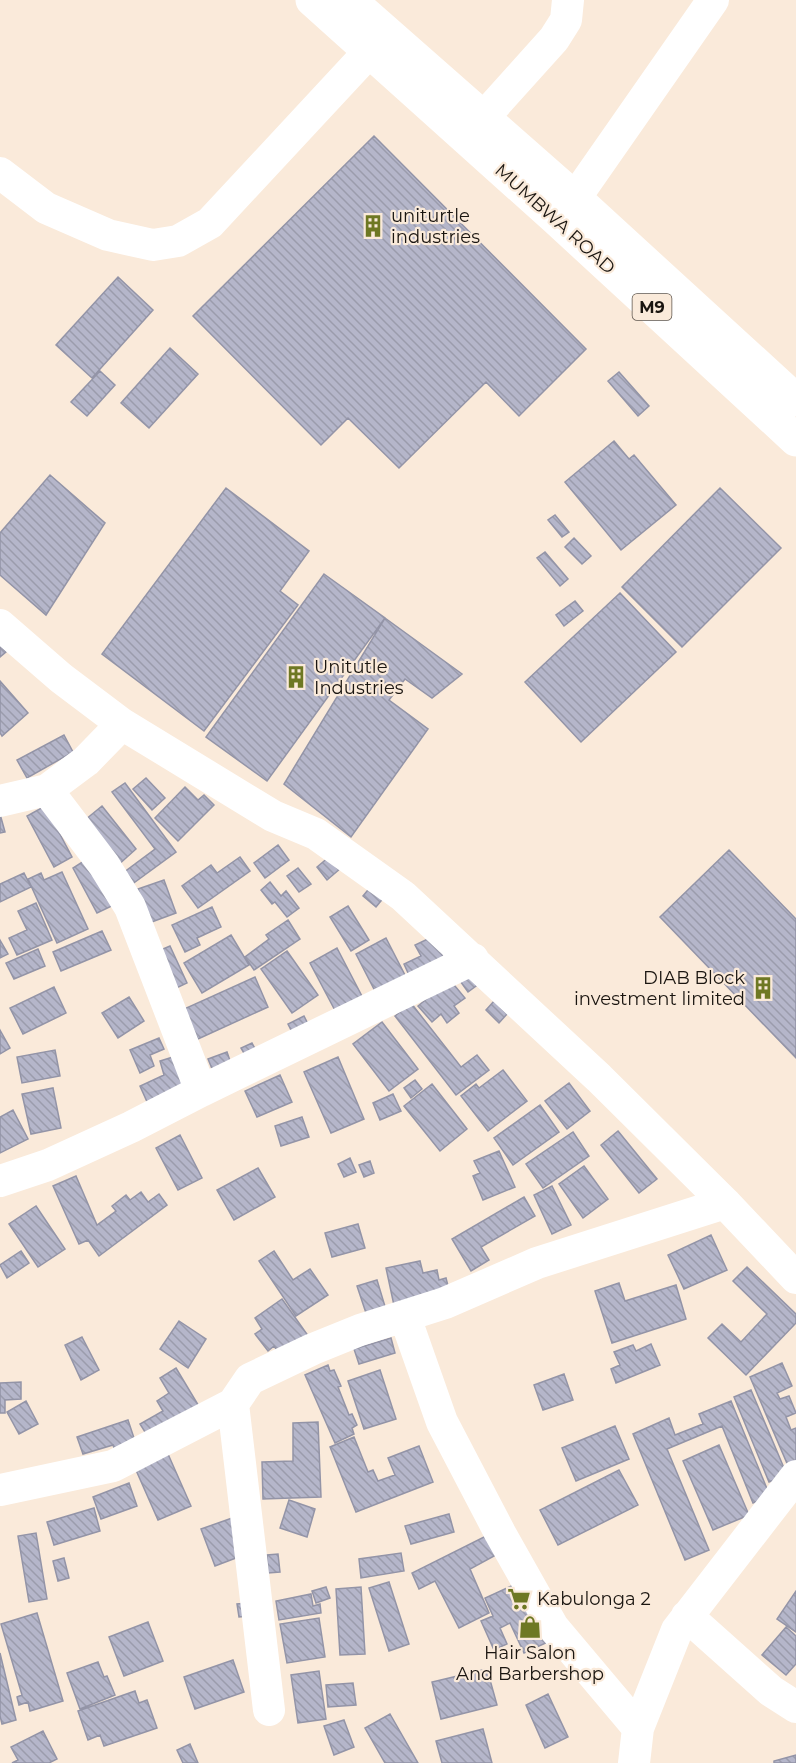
<svg xmlns="http://www.w3.org/2000/svg" width="796" height="1763" font-family="Montserrat,sans-serif">
	<style>
		.building { fill: url(#building-back-hatch); stroke: #9394a7; stroke-width: 1.5 }
		.lines { fill: none; stroke-linecap: round; stroke-linejoin: round }
		.minor { stroke: #fff; stroke-width: 32 }
		.major { stroke: #fff; stroke-width: 33 }
		.labels { text-anchor: middle; dominant-baseline: central; stroke-width: 4.5; stroke-linejoin: round; paint-order: stroke }
		.shield { fill: #faeada; stroke: #5d554d; stroke-width: 1.5 }
		.shield-label { font-size: 16px; font-weight: bold; fill: #1a1510 }
		.poi-label { font-size: 18px; fill: #1a1510; stroke: #faeada; text-anchor: start }
		.street-label { font-size: 18px; fill: #1a1510; stroke: #faeada }
	</style>
	<defs>
		<pattern id="building-back-hatch" width="6" height="6" patternUnits="userSpaceOnUse" patternTransform="scale(1.5)"><rect width="6" height="6" fill="#b5b6ca"/><path d="M-1 5l2 2M0 0l6 6M5-1l2 2" fill="none" stroke="#9b9cac"/></pattern>
	</defs>
	<rect width="100%" height="100%" fill="#faeada"/>
	<path class="building" d="M374 136 586 349 519 416 486 382 399 468 348 418 321 445 193 316Z
		M118 277 153 310 92 378 56 345Z
		M170 348 198 374 149 428 121 403Z
		M100 371 115 385 87 416 71 402Z
		M619 372 649 406 638 416 608 381Z
		M614 441 629 459 634 455 676 505 621 550 565 482Z
		M50 475 105 523 46 615 0 575V533Z
		M226 488 309 551 280 591 298 605 204 731 102 654Z
		M720 488 781 548 682 647 622 587Z
		M555 515 569 532 562 537 548 520Z
		M574 538 591 556 582 564 565 547Z
		M545 552 568 579 560 586 537 558Z
		M324 574 385 618 267 781 206 737Z
		M620 593 676 652 581 742 525 682Z
		M575 601 583 611 564 626 556 615Z
		M385 618 462 674 432 698 405 679 389 700 428 729 351 837 284 784Z
		M0 646 6 652 0 657Z
		M0 681 28 713 2 736 0 733Z
		M64 735 73 752 27 778 17 760Z
		M146 778 165 798 152 810 133 789Z
		M125 783 176 852 131 885 123 873 155 849 112 792Z
		M185 787 198 800 204 795 214 805 178 841 155 818Z
		M45 806 72 857 54 867 27 816Z
		M102 806 136 849 116 867 80 824Z
		M0 814 5 832 0 833Z
		M278 845 289 860 265 878 254 863Z
		M729 850 796 919V1058L660 917Z
		M330 856 341 868 327 880 317 867Z
		M90 857 116 904 97 913 73 868Z
		M240 857 250 871 198 908 182 886 211 865 217 873Z
		M298 868 311 884 299 892 287 876Z
		M62 872 88 929 57 943 28 879 41 873 44 880Z
		M24 873 31 887 0 902V884Z
		M164 880 176 913 149 923 138 889Z
		M270 882 281 896 286 891 299 908 287 917 275 902 272 904 261 890Z
		M372 885 385 896 376 907 363 896Z
		M36 903 52 940 17 955 9 938 27 930 18 911Z
		M348 906 369 940 351 951 330 917Z
		M212 907 221 927 197 938 200 945 185 952 172 925Z
		M288 920 300 939 254 970 245 957 269 939 266 935Z
		M102 931 111 950 61 971 53 952Z
		M231 935 249 965 202 993 184 963Z
		M434 936 444 959 409 975 404 964 421 956 415 945Z
		M386 938 407 979 377 995 356 954Z
		M0 940 8 954 0 958Z
		M170 946 187 983 166 993 149 955Z
		M337 948 366 1004 339 1018 310 963Z
		M38 949 45 966 14 979 6 963Z
		M287 951 318 995 292 1013 261 969Z
		M471 972 480 983 468 992 460 981Z
		M255 977 268 1007 198 1039 184 1009Z
		M450 980 465 998 454 1006 459 1013 447 1023 441 1014 432 1022 418 1006Z
		M54 987 66 1013 23 1034 10 1008Z
		M129 997 144 1021 118 1038 102 1013Z
		M494 1001 507 1014 499 1023 486 1010Z
		M411 1003 461 1067 477 1055 489 1070 456 1095 395 1016Z
		M304 1016 311 1030 295 1038 288 1024Z
		M382 1022 418 1069 389 1091 353 1044Z
		M0 1030 10 1048 0 1054Z
		M159 1038 164 1049 150 1055 154 1066 140 1073 130 1050Z
		M252 1043 258 1054 248 1060 241 1048Z
		M55 1050 60 1076 22 1083 17 1057Z
		M227 1052 233 1069 215 1076 208 1059Z
		M173 1057 187 1086 148 1104 140 1086 164 1075 160 1061Z
		M338 1057 364 1119 331 1133 304 1072Z
		M503 1070 527 1101 488 1131 461 1096 476 1084 479 1088Z
		M280 1075 292 1102 257 1117 245 1091Z
		M415 1080 422 1089 411 1098 404 1088Z
		M569 1083 590 1111 567 1129 545 1101Z
		M432 1084 467 1129 440 1151 404 1106Z
		M53 1088 61 1128 31 1134 22 1094Z
		M393 1094 401 1111 380 1120 373 1103Z
		M540 1105 559 1132 513 1165 494 1138Z
		M13 1110 28 1139 0 1153V1117Z
		M302 1117 309 1137 281 1146 275 1126Z
		M618 1131 657 1179 639 1193 601 1145Z
		M573 1132 589 1156 543 1188 526 1164Z
		M180 1135 202 1178 178 1190 156 1148Z
		M499 1151 515 1187 483 1200 473 1176 480 1173 474 1161Z
		M350 1158 356 1172 344 1177 338 1164Z
		M370 1161 374 1173 364 1177 359 1165Z
		M584 1166 608 1199 583 1218 559 1184Z
		M258 1168 275 1197 234 1220 217 1190Z
		M76 1176 97 1225 116 1211 112 1206 126 1195 130 1200 141 1192 148 1202 159 1194 167 1205 99 1256 88 1240 79 1244 53 1186Z
		M552 1186 571 1225 552 1234 534 1195Z
		M524 1197 535 1216 481 1247 489 1260 471 1271 452 1239Z
		M36 1206 65 1249 38 1267 9 1224Z
		M358 1224 365 1248 332 1257 325 1233Z
		M711 1235 727 1270 684 1289 668 1255Z
		M21 1251 29 1263 7 1278 0 1265Z
		M274 1251 293 1280 310 1269 328 1295 296 1316 259 1261Z
		M420 1261 423 1273 437 1270 439 1280 446 1278 451 1298 395 1310 386 1268Z
		M747 1267 796 1314V1323L746 1375 708 1338 722 1324 741 1342 767 1314 733 1281Z
		M377 1280 387 1313 368 1319 357 1286Z
		M619 1283 625 1301 676 1285 686 1319 612 1343 595 1291Z
		M282 1299 309 1337 281 1356 274 1346 268 1351 255 1334 262 1329 255 1318Z
		M179 1321 206 1339 188 1368 160 1349Z
		M82 1337 99 1370 81 1380 65 1345Z
		M391 1338 395 1353 359 1364 354 1349Z
		M651 1344 660 1365 616 1383 611 1369 620 1365 614 1352 633 1345 636 1351Z
		M782 1363 792 1386 777 1393 780 1399 789 1396 796 1413 786 1417 791 1430 796 1428V1465L789 1468 750 1377Z
		M328 1365 330 1371 334 1370 341 1386 338 1387 349 1415 352 1414 357 1425 352 1428 354 1434 335 1443 305 1375Z
		M176 1368 203 1413 152 1443 140 1424 163 1411 157 1401 169 1393 160 1378Z
		M380 1370 396 1419 364 1429 348 1381Z
		M564 1374 573 1400 543 1410 534 1385Z
		M21 1382V1399L5 1400V1413H0V1383Z
		M751 1390 787 1475 769 1482 734 1397Z
		M26 1401 38 1424 19 1434 7 1412Z
		M731 1401 770 1496 753 1503 722 1426 667 1449 709 1550 685 1560 633 1434 669 1418 675 1435 703 1424 699 1414Z
		M128 1420 137 1447 116 1454 113 1445 83 1454 77 1437Z
		M318 1422 321 1497 263 1499 262 1462 293 1461V1423Z
		M615 1426 629 1459 576 1481 562 1448Z
		M354 1437 368 1472 373 1470 378 1481 395 1475 388 1458 419 1446 433 1482 356 1512 330 1447Z
		M719 1445 749 1515 713 1530 683 1461Z
		M168 1454 191 1506 158 1520 132 1461Z
		M619 1470 638 1505 558 1545 540 1510Z
		M129 1483 137 1506 101 1519 93 1497Z
		M289 1500 315 1509 307 1537 280 1528Z
		M94 1508 100 1531 54 1545 47 1522Z
		M449 1514 454 1532 411 1544 405 1526Z
		M235 1517 249 1553 215 1566 201 1529Z
		M36 1533 47 1599 29 1602 18 1536Z
		M486 1536 496 1555 470 1569 489 1613 459 1628 435 1581 419 1589 412 1573Z
		M401 1553 404 1571 361 1578 359 1559Z
		M278 1554 280 1572 268 1573 267 1555Z
		M64 1558 69 1578 58 1581 53 1561Z
		M389 1582 409 1644 389 1651 369 1588Z
		M520 1582 548 1642 524 1653 510 1623 500 1628 507 1644 494 1650 481 1621 493 1616 485 1598Z
		M326 1587 330 1598 316 1603 312 1591Z
		M361 1587 365 1654 340 1655 336 1589Z
		M796 1591V1632L777 1619Z
		M311 1594 313 1606 320 1604 321 1613 279 1620 276 1601Z
		M247 1603 249 1616 239 1617 237 1604Z
		M37 1613 63 1701 30 1711 28 1702 19 1705 17 1697 22 1695 1 1624Z
		M319 1618 325 1657 287 1663 280 1624Z
		M148 1622 163 1661 124 1676 109 1637Z
		M786 1627 796 1636V1664L786 1675 762 1655Z
		M0 1653 16 1720 2 1724 0 1716Z
		M233 1660 244 1692 195 1709 184 1677Z
		M98 1662 104 1677 107 1676 115 1695 80 1709 67 1673Z
		M487 1669 497 1705 441 1719 432 1682Z
		M319 1671 326 1719 298 1723 291 1675Z
		M353 1683 356 1705 328 1707 326 1685Z
		M135 1691 139 1703 147 1700 157 1728 104 1746 100 1735 88 1740 78 1711Z
		M548 1694 568 1737 545 1748 526 1705Z
		M390 1714 418 1763H385L365 1728Z
		M344 1720 354 1747 334 1755 324 1726Z
		M483 1729 492 1763H442L436 1741Z
		M43 1731 57 1759 49 1763H12L18 1760 11 1747Z
		M190 1744 198 1763H183L177 1750Z
		M796 1755V1763H774V1761Z"/>
	<g class="lines">
		<path class="minor" d="M483 118 554 39 566 20 568 0
			M0 173 46 208 108 235 153 245 178 241 210 223 369 52
			M559 217 575 198 713 0
			M0 625 61 678 122 724 273 816 316 834 403 896 599 1078 725 1203 796 1278
			M47 790 104 865 130 907 201 1091
			M0 801 47 790 86 761 122 724
			M0 1181 48 1165 131 1127 201 1091 473 959
			M405 1317 442 1422 500 1533 553 1627 638 1728
			M233 1404 269 1710
			M0 1490 113 1466 233 1404 250 1379 313 1349 360 1330 445 1303 537 1263 725 1203
			M687 1616 771 1691 796 1707
			M634 1763 638 1728 677 1630 796 1476"/>
		<path class="major" d="M312 0 556 219 796 440
			M350 0 575 198 796 400"/>
	</g>
	<defs>
		<g id="building-bare" transform="scale(1.8)"><path d="M-4-6H4V6H1V3H-1V6H-4ZM-2.5-4.3h1.7v1.8h-1.7ZM.8-4.3h1.7v1.8H.8ZM-2.5-1h1.7V.8h-1.7ZM.8-1h1.7V.8H.8Z" fill="#6e7823" stroke="#faeada" stroke-width="2.5" paint-order="stroke"/></g>
		<g id="supermarket-bare" transform="scale(1.8)"><path d="M-6-5.5h2.5l.6 2H6L4.5 2H-2.5L-4.4-4H-6ZM-1.5 3.2a1.3 1.3 0 1 0 .1 0ZM3 3.2a1.3 1.3 0 1 0 .1 0Z" fill="#6e7823" stroke="#faeada" stroke-width="2.5" paint-order="stroke"/></g>
		<g id="shop-bare" transform="scale(1.8)"><path d="M-5-2.5h2.3a2.7 3.5 0 0 1 5.4 0H5L5.5 6h-11ZM-1.5-2.5h3a1.5 2.3 0 0 0-3 0Z" fill="#6e7823" stroke="#faeada" stroke-width="2.5" paint-order="stroke"/></g>
	</defs>
	<g fill-rule="evenodd">
		<use href="#building-bare" x="373" y="226"/>
		<use href="#building-bare" x="296" y="677"/>
		<use href="#building-bare" x="763" y="988"/>
		<use href="#supermarket-bare" x="519" y="1599"/>
		<use href="#shop-bare" x="530" y="1627"/>
	</g>
	<g class="labels">
		<rect class="shield" x="632.5" y="294" width="39" height="26" rx="4.5"/>
		<g class="shield-label">
			<text x="652" y="307">M9</text>
		</g>
		<g class="poi-label">
			<text x="391" y="216">uniturtle<tspan x="391" dy="21">industries</tspan></text>
			<text x="314" y="667">Unitutle<tspan x="314" dy="21">Industries</tspan></text>
			<text x="745" y="978" text-anchor="end">DIAB Block<tspan x="745" dy="21">investment limited</tspan></text>
			<text x="537" y="1599">Kabulonga 2</text>
			<text x="530" y="1653" text-anchor="middle">Hair Salon<tspan x="530" dy="21">And Barbershop</tspan></text>
		</g>
		<g class="street-label">
			<text transform="translate(555 219) rotate(42)">MUMBWA ROAD</text>
		</g>
	</g>
</svg>
